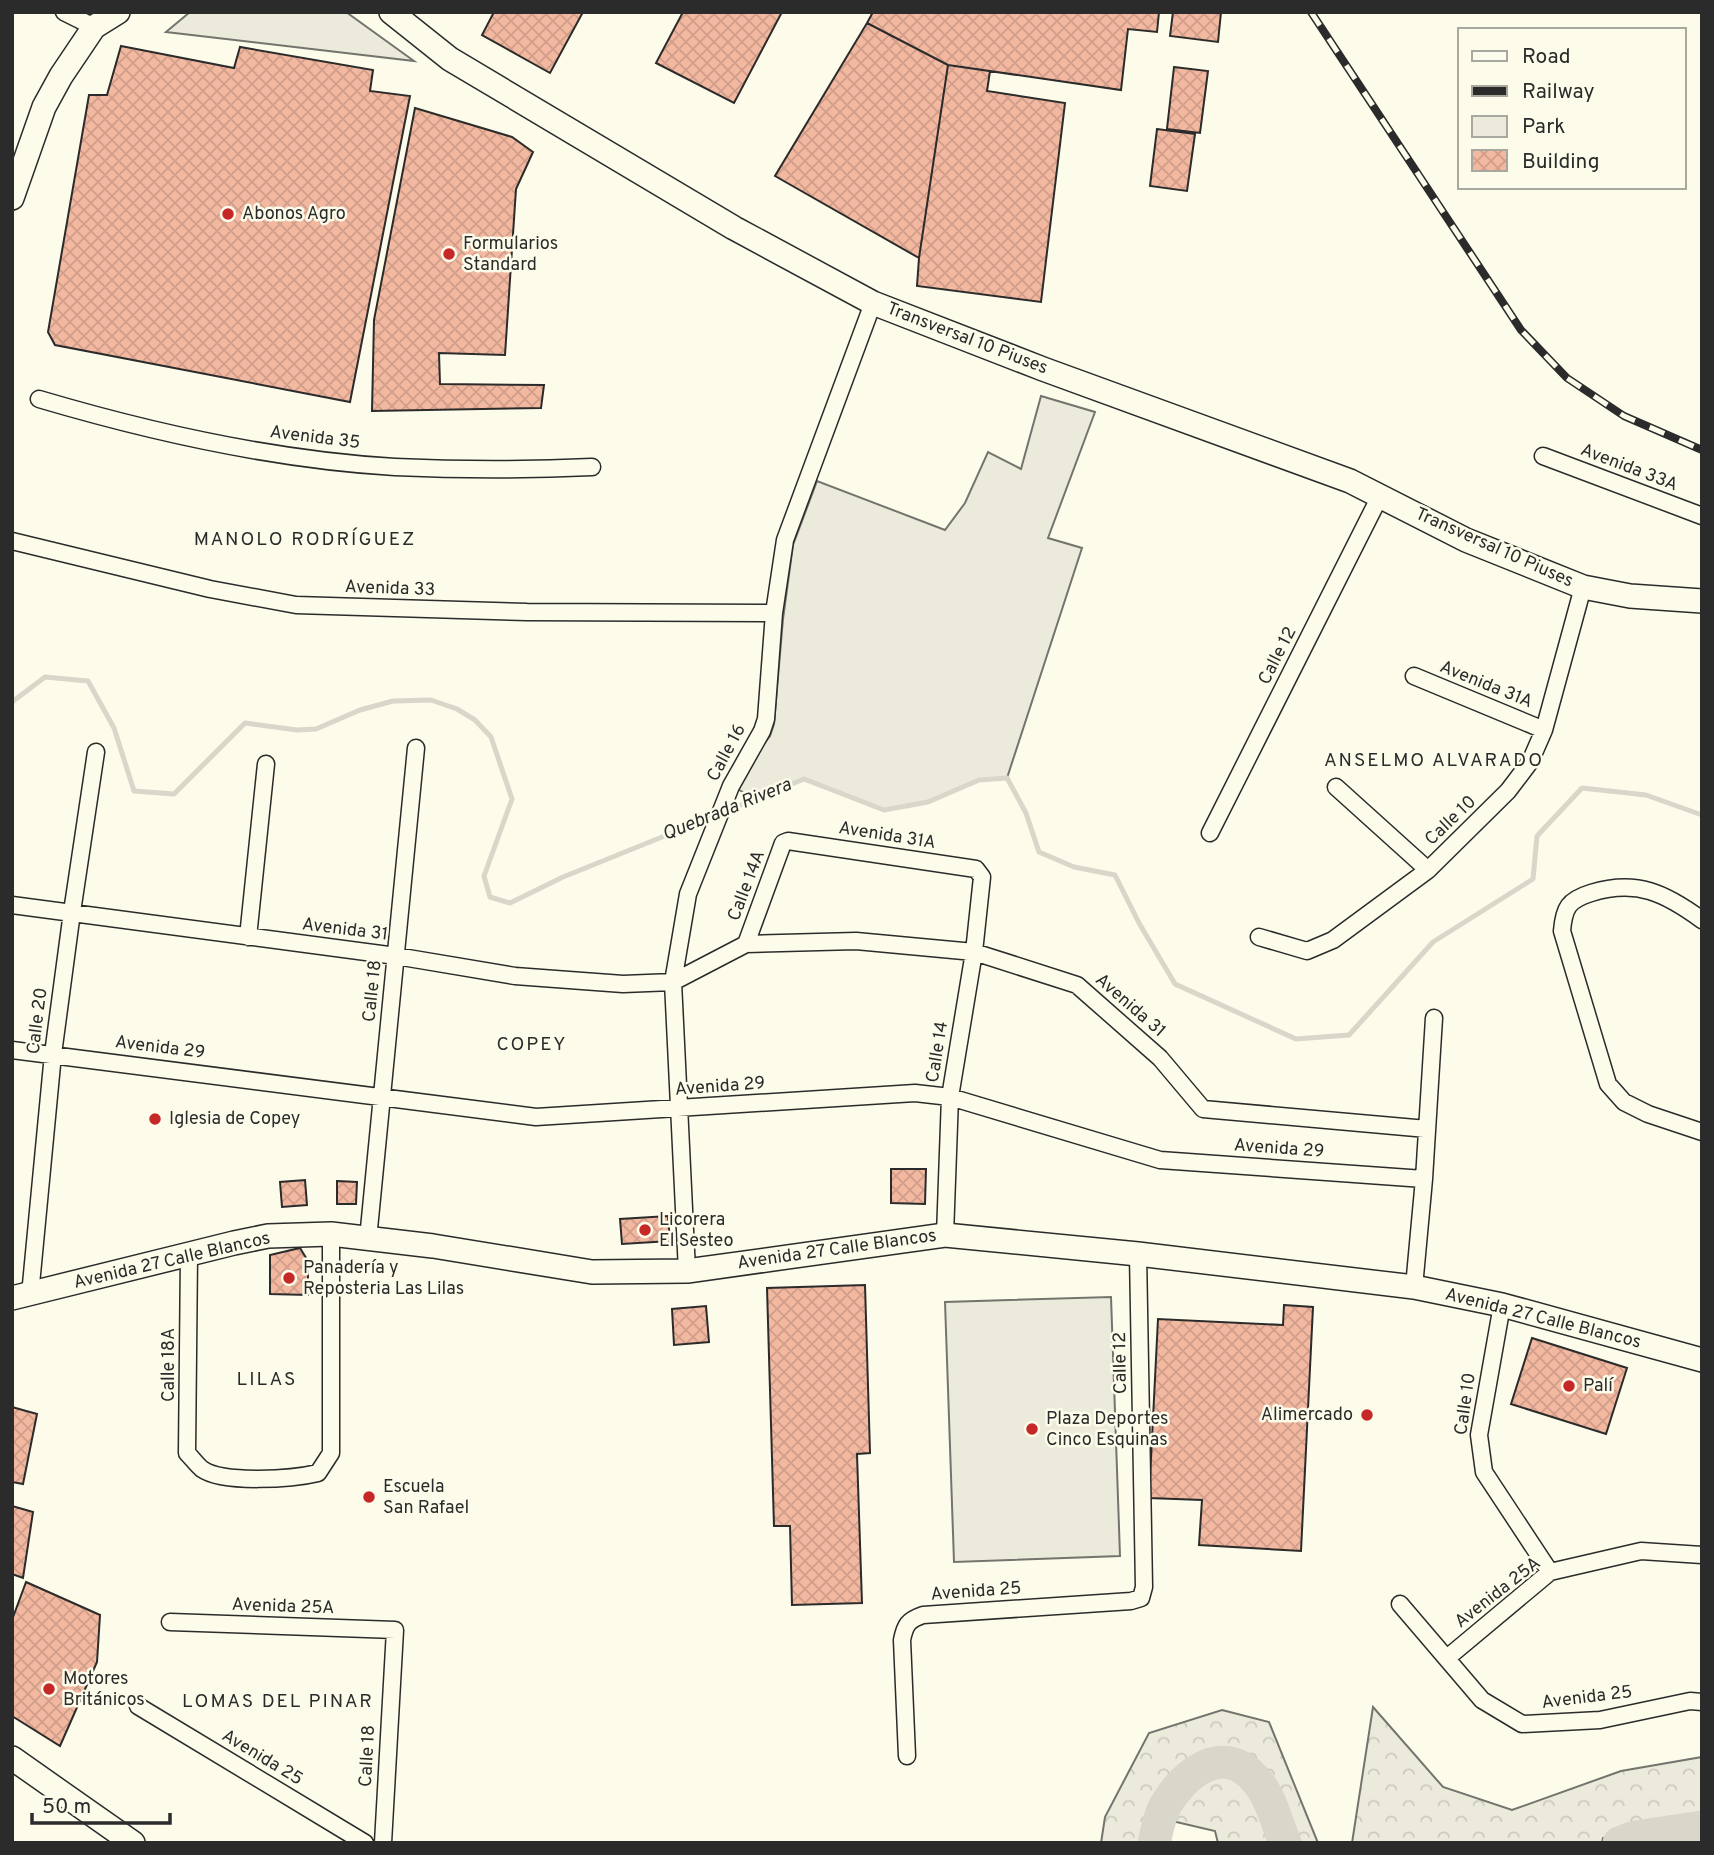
<svg xmlns="http://www.w3.org/2000/svg" width="1714" height="1855" font-family="Overpass,sans-serif">
	<style>
		.green { fill: #ecebdb; stroke: #74746e; stroke-width: 2 }
		.forest { fill: url(#forest-crowns); stroke: #74746e; stroke-width: 2 }
		.parking { fill: #eceadb; stroke: #74746e; stroke-width: 2 }
		.lines { fill: none; stroke-linecap: round; stroke-linejoin: round }
		.stream { stroke: #d8d7c9; stroke-width: 5 }
		.river { stroke: #d8d7c9; stroke-width: 33 }
		.building { fill: url(#building-cross-hatch); stroke: #2b2b2b; stroke-width: 2 }
		.street-casing { stroke: #2b2b2b; stroke-width: 19 }
		.secondary-casing { stroke: #2b2b2b; stroke-width: 26 }
		.street { stroke: #fdfbea; stroke-width: 16 }
		.secondary { stroke: #fdfbea; stroke-width: 23 }
		.rail-casing { stroke: #2b2b2b; stroke-width: 8 }
		.rail { stroke: #fdfbea; stroke-width: 5; stroke-dasharray: 16; stroke-linecap: butt }
		.poi-dot { fill: #c62828; stroke: #fdfbea; stroke-width: 2.5 }
		.labels { text-anchor: middle; dominant-baseline: central; stroke-width: 5; stroke-linejoin: round; paint-order: stroke }
		.poi-label { font-size: 18px; fill: #2b2b2b; stroke: #fdfbea; text-anchor: start }
		.street-label { font-size: 18px; fill: #2b2b2b; stroke: #fdfbea }
		.neighbourhood-label { font-size: 19px; letter-spacing: 2px; fill: #2b2b2b; stroke: #fdfbea }
		.water-label { font-size: 19px; font-style: italic; fill: #2b2b2b; stroke: #fdfbea }
	</style>
	<defs>
		<pattern id="forest-crowns" width="20" height="18" patternUnits="userSpaceOnUse" patternTransform="scale(1.75)"><rect width="20" height="18" fill="#ecebdb"/><path d="M2 6a3 3 0 1 1 6 0M12 15a3 3 0 1 1 6 0" fill="none" stroke="#cbcabc"/></pattern>
		<pattern id="building-cross-hatch" width="8" height="8" patternUnits="userSpaceOnUse" patternTransform="scale(1.75)"><rect width="8" height="8" fill="#f2b8a0"/><path d="M0 0l8 8M0 8l8-8" fill="none" stroke="#d09e8a"/></pattern>
	</defs>
	<rect width="100%" height="100%" fill="#fdfbea"/>
	<path class="green" d="M1041 396 1095 412 1048 538 1082 548 1007 778 979 780 928 802 884 810 804 779 755 799 734 787 751 760 770 736 774 724 783 619 793 545 817 481 945 530 965 503 988 452 1021 469Z
		M1111 1297 1120 1556 954 1562 945 1302Z"/>
	<path class="forest" d="M1373 1707 1443 1787 1512 1810 1621 1771 1702 1757V1819L1679 1821 1647 1843 1603 1838 1602 1843H1352Z
		M1222 1710 1269 1722 1318 1843H1218L1215 1831 1172 1821 1167 1843H1101L1105 1817 1149 1733Z"/>
	<path class="parking" d="M190 12H346L414 61 166 32Z"/>
	<g class="lines">
		<path class="stream" d="M12 702 45 677 88 681 114 728 134 791 174 794 245 723 297 730 316 729 360 710 393 701 431 700 457 709 475 720 491 737 512 799 484 876 490 897 510 903 563 877 714 816
			M726 811 804 779 884 810 928 802 979 780 1007 778 1026 813 1039 852 1074 867 1115 875 1139 923 1175 984 1296 1039 1349 1035 1433 942 1533 879 1537 836 1582 788 1646 795 1702 815"/>
		<path class="river" d="M1154 1843C1157 1831 1159 1817 1165 1806 1184 1773 1223 1742 1255 1779 1271 1796 1276 1821 1285 1843
			M1619 1843 1635 1837 1702 1827"/>
	</g>
	<path class="building" d="M494 12H583L550 73 482 35Z
		M683 12H782L734 103 656 63Z
		M873 12H1159L1157 32 1128 29 1121 90 948 65 867 23Z
		M1173 12H1221L1218 42 1170 36Z
		M867 23 948 65 919 258 775 176Z
		M121 46 234 68 240 47 373 70 370 91 410 96 350 402 55 345 48 332 89 95H107Z
		M948 65 990 71 987 91 1065 103 1041 302 917 286 919 258Z
		M1174 67 1208 71 1200 133 1167 129Z
		M415 108 512 137 533 152 516 189 505 355 439 353 440 384 544 385 541 408 372 411 374 320Z
		M1157 129 1195 134 1187 191 1150 186Z
		M891 1169H926L925 1204 891 1203Z
		M305 1180 307 1205 282 1207 280 1182Z
		M337 1181 357 1182 356 1204H337Z
		M668 1216 670 1241 622 1244 620 1219Z
		M300 1248 308 1261V1295L270 1294V1255Z
		M865 1285 870 1453 857 1454 862 1603 792 1605 790 1526H774L767 1288Z
		M1284 1305 1313 1307 1301 1551 1199 1545 1202 1500 1149 1498 1158 1319 1283 1325Z
		M706 1306 709 1342 674 1345 672 1309Z
		M1532 1338 1627 1368 1606 1434 1511 1404Z
		M12 1407 37 1414 23 1484 12 1482Z
		M12 1506 33 1512 23 1578 12 1574Z
		M26 1582 100 1615 97 1662 60 1746 12 1716V1620Z"/>
	<g class="lines">
		<g class="street-casing">
			<path id="street" d="M64 12 94 27
				M39 399C154 433 275 460 395 467 461 470 527 470 592 467
				M1543 456 1702 516
				M12 541 210 589 296 605 527 612 774 613
				M1414 676 1544 730
				M1336 787 1428 870
				M1210 833 1380 496
				M12 905 396 956 515 976 623 984 673 982 746 944 783 843 788 841 976 869 982 877 974 952 950 1097 945 1235
				M1702 920C1665 893 1637 879 1591 893 1568 900 1564 908 1562 931L1608 1084 1624 1102 1648 1114 1702 1132
				M248 937 266 764
				M1259 937 1307 951 1333 940 1428 870 1508 791 1530 762 1544 730 1583 587
				M746 944 856 941 974 952 1077 985 1160 1058 1203 1109 1427 1129
				M12 1050 536 1117 915 1093 950 1097 1160 1160 1424 1179
				M368 1239 416 748
				M189 1254 187 1453C192 1458 197 1465 202 1469 223 1484 293 1479 318 1473L331 1453V1234
				M687 1271 673 982 688 894 731 786 762 731 766 719 774 613 785 540 873 303
				M1414 1287 1424 1179 1434 1018
				M30 1295 53 1054 72 912 96 752
				M1502 1305 1479 1435 1484 1472 1550 1572
				M1400 1604 1482 1700 1522 1724 1600 1720 1690 1701 1702 1702
				M170 1622 395 1630 383 1843
				M1447 1658 1550 1572 1641 1551 1702 1555
				M138 1706 365 1843
				M907 1756 902 1640C905 1625 908 1620 923 1615L1131 1601 1141 1598 1144 1587 1138 1254"/>
		</g>
		<g class="secondary-casing">
			<path id="secondary" d="M391 12 450 59 734 228 873 303 1043 369 1350 481 1466 540 1583 587 1630 596 1702 601
				M12 198 44 107 61 76 94 27 118 12
				M12 1298 234 1243 268 1236 331 1234 433 1246 592 1272 687 1271 945 1235 1138 1254 1414 1287 1502 1305 1702 1360
				M12 1758 133 1843"/>
		</g>
		<use href="#street" class="street"/>
		<use href="#secondary" class="secondary"/>
		<g class="rail-casing">
			<path id="rail" d="M1311 12 1521 330 1567 378 1624 416 1702 450"/>
		</g>
		<use href="#rail" class="rail"/>
	</g>
	<g class="poi-dot">
		<circle cx="228" cy="214" r="7"/>
		<circle cx="449" cy="254" r="7"/>
		<circle cx="155" cy="1119" r="7"/>
		<circle cx="645" cy="1230" r="7"/>
		<circle cx="289" cy="1278" r="7"/>
		<circle cx="1569" cy="1386" r="7"/>
		<circle cx="1367" cy="1415" r="7"/>
		<circle cx="1032" cy="1429" r="7"/>
		<circle cx="369" cy="1497" r="7"/>
		<circle cx="49" cy="1689" r="7"/>
	</g>
	<g class="labels">
		<g class="poi-label">
			<text x="242" y="214">Abonos Agro</text>
			<text x="463" y="244">Formularios<tspan x="463" dy="21">Standard</tspan></text>
			<text x="169" y="1119">Iglesia de Copey</text>
			<text x="659" y="1220">Licorera<tspan x="659" dy="21">El Sesteo</tspan></text>
			<text x="303" y="1268">Panadería y<tspan x="303" dy="21">Reposteria Las Lilas</tspan></text>
			<text x="1583" y="1386">Palí</text>
			<text x="1353" y="1415" text-anchor="end">Alimercado</text>
			<text x="1046" y="1419">Plaza Deportes<tspan x="1046" dy="21">Cinco Esquinas</tspan></text>
			<text x="383" y="1487">Escuela<tspan x="383" dy="21">San Rafael</tspan></text>
			<text x="63" y="1679">Motores<tspan x="63" dy="21">Británicos</tspan></text>
		</g>
		<g class="street-label">
			<text transform="translate(967 339) rotate(21)">Transversal 10 Piuses</text>
			<text transform="translate(315 438) rotate(7)">Avenida 35</text>
			<text transform="translate(1629 468) rotate(21)">Avenida 33A</text>
			<text transform="translate(1494 548) rotate(24)">Transversal 10 Piuses</text>
			<text transform="translate(390 589) rotate(2)">Avenida 33</text>
			<text transform="translate(1278 656) rotate(-63)">Calle 12</text>
			<text transform="translate(1486 685) rotate(22)">Avenida 31A</text>
			<text transform="translate(727 753) rotate(-62)">Calle 16</text>
			<text transform="translate(1451 821) rotate(-44)">Calle 10</text>
			<text transform="translate(887 836) rotate(9)">Avenida 31A</text>
			<text transform="translate(747 886) rotate(-69)">Calle 14A</text>
			<text transform="translate(345 930) rotate(7)">Avenida 31</text>
			<text transform="translate(373 991) rotate(-84)">Calle 18</text>
			<text transform="translate(1130 1006) rotate(41)">Avenida 31</text>
			<text transform="translate(38 1021) rotate(-83)">Calle 20</text>
			<text transform="translate(160 1048) rotate(7)">Avenida 29</text>
			<text transform="translate(938 1052) rotate(-81)">Calle 14</text>
			<text transform="translate(720 1087) rotate(-4)">Avenida 29</text>
			<text transform="translate(1279 1149) rotate(4)">Avenida 29</text>
			<text transform="translate(837 1250) rotate(-8)">Avenida 27 Calle Blancos</text>
			<text transform="translate(172 1261) rotate(-13)">Avenida 27 Calle Blancos</text>
			<text transform="translate(1543 1319) rotate(14)">Avenida 27 Calle Blancos</text>
			<text transform="translate(1121 1363) rotate(-91)">Calle 12</text>
			<text transform="translate(169 1365) rotate(-90)">Calle 18A</text>
			<text transform="translate(1466 1404) rotate(-82)">Calle 10</text>
			<text transform="translate(976 1592) rotate(-4)">Avenida 25</text>
			<text transform="translate(1498 1593) rotate(-38)">Avenida 25A</text>
			<text transform="translate(283 1607) rotate(2)">Avenida 25A</text>
			<text transform="translate(1587 1698) rotate(-7)">Avenida 25</text>
			<text transform="translate(368 1756) rotate(-87)">Calle 18</text>
			<text transform="translate(262 1758) rotate(31)">Avenida 25</text>
		</g>
		<g class="neighbourhood-label">
			<text x="305" y="540">MANOLO RODRÍGUEZ</text>
			<text x="1434" y="761">ANSELMO ALVARADO</text>
			<text x="532" y="1045">COPEY</text>
			<text x="267" y="1380">LILAS</text>
			<text x="278" y="1702">LOMAS DEL PINAR</text>
		</g>
		<g class="water-label">
			<text transform="translate(727 810) rotate(-22)">Quebrada Rivera</text>
		</g>
	</g>
	<rect width="1714" height="1855" fill="none" stroke="#2b2b2b" stroke-width="28"/>
	<rect x="1458" y="28" width="228" height="161" fill="#fdfbea" stroke="#a9a89e" stroke-width="2"/>
	<rect x="1472" y="51" width="35" height="10" fill="#fdfbea" stroke="#a9a89e" stroke-width="2"/>
	<text x="1522" y="63" font-size="21" fill="#2b2b2b">Road</text>
	<rect x="1472" y="86" width="35" height="10" fill="#2b2b2b" stroke="#a9a89e" stroke-width="2"/>
	<text x="1522" y="98" font-size="21" fill="#2b2b2b">Railway</text>
	<rect x="1472" y="116" width="35" height="21" fill="#ecebdb" stroke="#a9a89e" stroke-width="2"/>
	<text x="1522" y="133" font-size="21" fill="#2b2b2b">Park</text>
	<rect x="1472" y="150" width="35" height="21" fill="url(#building-cross-hatch)" stroke="#a9a89e" stroke-width="2"/>
	<text x="1522" y="168" font-size="21" fill="#2b2b2b">Building</text>
	<path d="M32 1813v10h138v-10" fill="none" stroke="#2b2b2b" stroke-width="3.5"/>
	<text x="42" y="1813" font-size="21" fill="#2b2b2b" stroke="#fdfbea" stroke-width="5" paint-order="stroke">50 m</text>
</svg>
